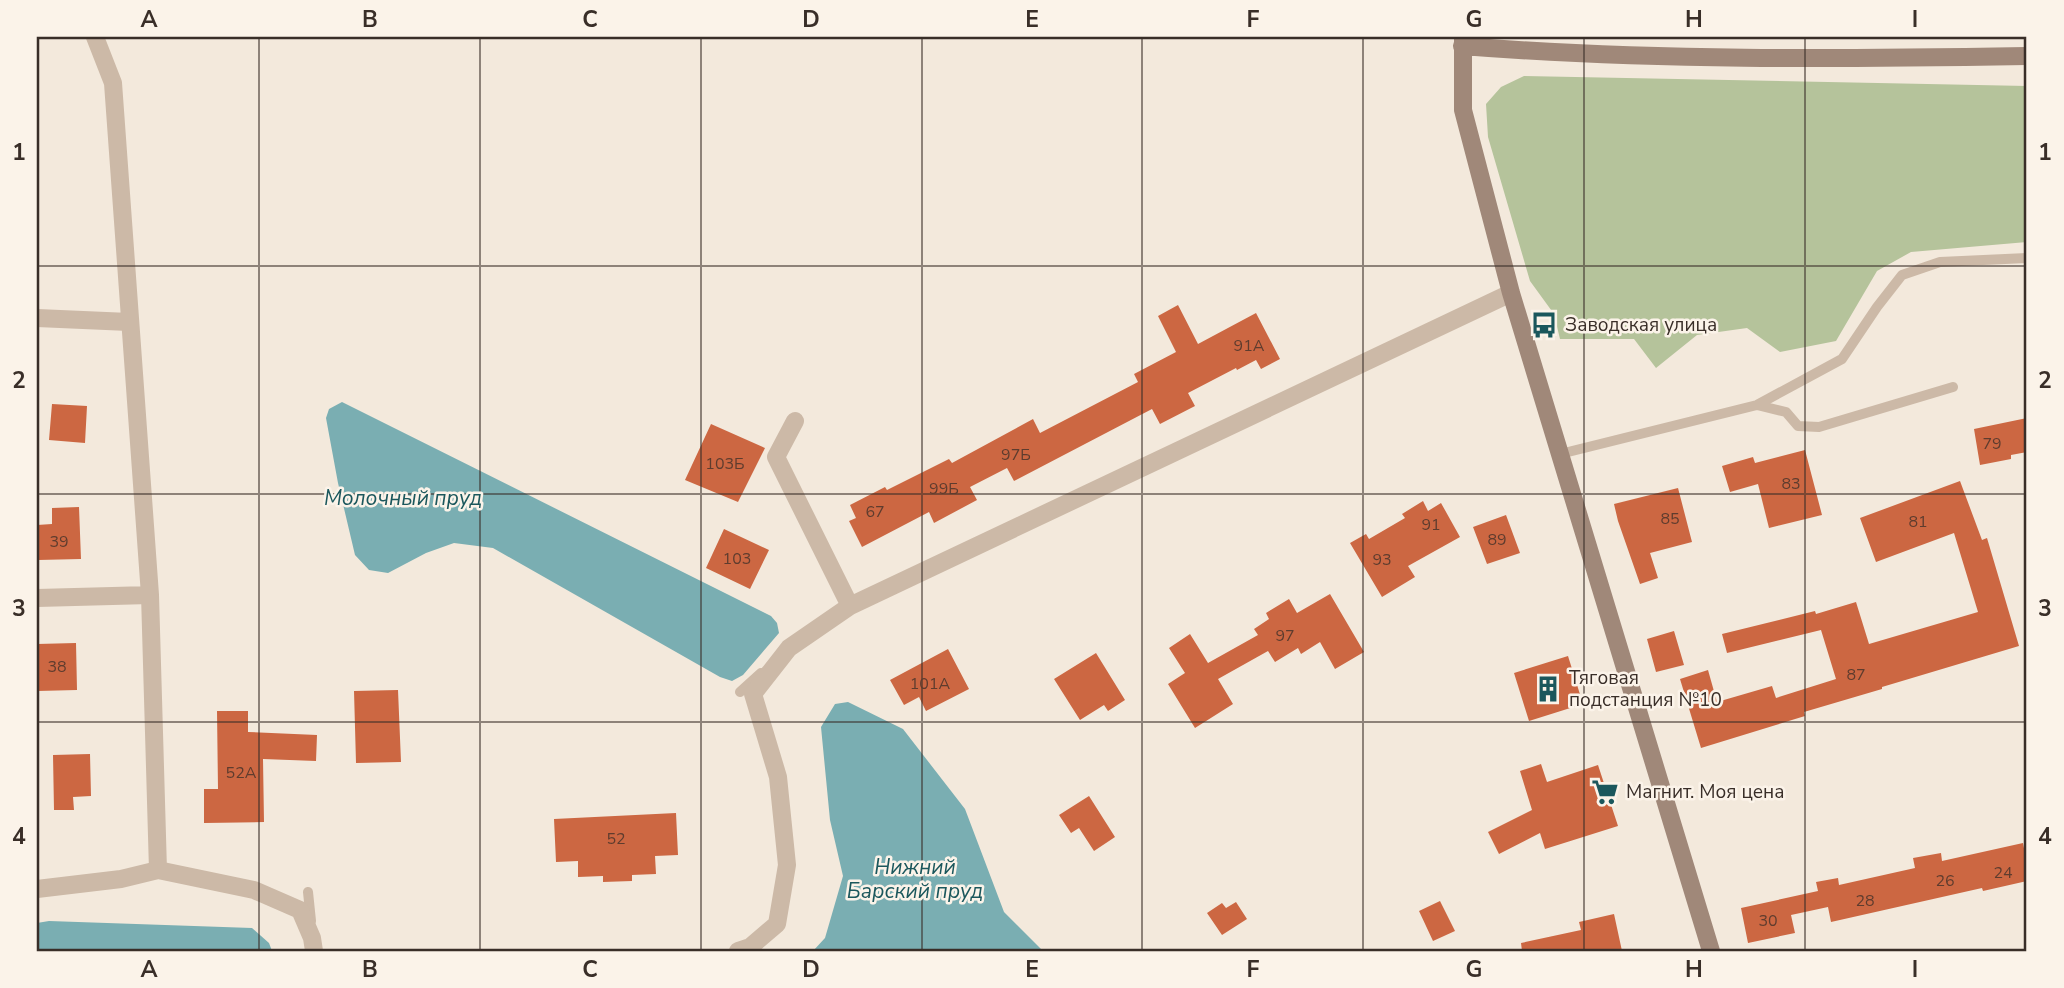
<svg xmlns="http://www.w3.org/2000/svg" width="2064" height="988" font-family="'Nunito Sans',sans-serif">
	<style>
		.green { fill: #b5c39b }
		.water { fill: #7aaeb2 }
		.building { fill: #cc6742 }
		.lines { fill: none; stroke-linecap: round; stroke-linejoin: round }
		.lane { stroke: #ccb9a7; stroke-width: 10 }
		.street { stroke: #ccb9a7; stroke-width: 18 }
		.secondary { stroke: #a08879; stroke-width: 18 }
		.grid { fill: none; stroke: #392e28; stroke-width: 2; stroke-opacity: 0.55 }
		.labels { text-anchor: middle; dominant-baseline: central; stroke-width: 5; stroke-linejoin: round; paint-order: stroke }
		.number-label { font-size: 16px; fill: #5e3c2e }
		.poi-label { font-size: 19px; fill: #392e28; stroke: #fbf3e9; text-anchor: start }
		.water-label { font-size: 21px; font-style: italic; fill: #1b575c; stroke: #fbf3e9 }
		.neatline { fill: none; stroke: #392e28; stroke-width: 2.5 }
		.grid-label { font-size: 23px; text-anchor: middle; font-weight: bold; fill: #392e28 }
	</style>
	<rect width="100%" height="100%" fill="#f3e9dc"/>
	<path class="green" d="M1524 76 2027 86V242L1911 252 1877 271 1836 341 1780 352 1747 328 1697 335 1656 368 1634 339H1560L1554 314 1530 281 1488 137 1486 104 1501 87Z"/>
	<path class="water" d="M342 402 771 616 777 623 779 633 743 675 732 681 720 677 493 548 454 543 426 553 388 573 369 570 355 555 338 483 326 418 329 409Z
		M848 702 903 729 965 809 1004 912 1043 951H813L825 938 843 876 830 820 821 727 835 704Z
		M49 921 252 928 269 943 272 951H37V923Z"/>
	<path class="building" d="M1178 305 1198 344 1256 313 1280 359 1261 369 1256 360 1237 370 1236 368 1188 393 1195 406 1160 424 1152 409 1014 481 1007 468 970 487 977 500 934 523 929 512 862 547 849 521 856 518 850 505 885 487 887 490 949 459 952 463 1033 419 1040 433 1138 382 1134 374 1176 352 1158 316Z
		M52 404 87 406 85 443 49 440Z
		M2027 418V452L2011 455V459L1980 465 1974 429Z
		M711 424 765 448 738 502 685 480Z
		M1805 450 1822 515 1769 528 1758 484 1730 492 1722 466 1753 457 1755 463Z
		M1960 481 1982 540 1987 538 2019 646 1882 687V689L1804 712 1805 716 1701 748 1680 679 1708 670 1717 702 1772 686 1776 698 1836 679 1821 630 1727 653 1722 634 1815 611 1816 614 1856 602 1869 644 1978 612 1954 533 1876 562 1860 518Z
		M1678 488 1692 542 1650 553 1658 578 1640 584 1618 521 1614 504Z
		M1423 501 1428 511 1441 503 1460 537 1408 566 1415 577 1382 597 1350 543 1366 534 1369 539 1405 518 1402 514Z
		M79 507 81 559 38 560 37 525 52 524V508Z
		M1506 515 1520 553 1487 564 1473 527Z
		M724 529 769 550 750 589 706 568Z
		M1330 594 1364 652 1335 669 1320 642 1301 654 1298 648 1275 662 1268 651 1218 679 1233 704 1195 728 1168 684 1185 673 1169 648 1190 634 1208 663 1258 635 1254 629 1269 619 1266 613 1289 599 1297 613Z
		M1674 631 1684 665 1656 672 1647 639Z
		M76 643 77 690 37 691V644Z
		M948 649 969 689 926 711 919 697 904 705 890 680Z
		M1096 653 1125 700 1108 711 1104 705 1080 720 1054 679Z
		M1568 656 1583 704 1529 721 1514 673Z
		M398 690 401 762 356 763 354 691Z
		M217 711H248V732L317 735 316 761 263 759 264 822 204 823V789H218Z
		M90 754 91 796 73 797 74 810H54L53 755Z
		M1541 764 1547 782 1598 765 1618 826 1545 849 1540 833 1499 854 1488 832 1532 810 1520 771Z
		M1089 796 1115 837 1094 851 1079 828 1071 833 1059 815Z
		M676 813 678 855 655 856 656 874 632 875V881L603 882V876L578 877V861L556 862 554 819Z
		M2023 843 2027 864V881L1983 891 1982 888 1831 922 1828 907 1791 915 1795 933 1748 943 1741 908 1818 891 1816 882 1838 878 1839 885 1915 868 1913 858 1941 853 1942 861Z
		M1440 901 1455 931 1433 941 1419 911Z
		M1236 902 1247 919 1222 935 1207 913 1222 903 1226 908Z
		M1614 914 1622 951H1522L1521 943 1581 930 1579 922Z"/>
	<g class="lines">
		<path class="lane" d="M1757 405 1786 412 1798 426 1819 427 1953 387
			M1560 454 1757 405 1842 359 1877 307 1902 275 1940 262 2027 258
			M740 692 761 673
			M308 892 311 921"/>
		<path class="street" d="M95 37 113 83 150 595 158 870 254 890 300 910 312 938 314 951
			M37 318 129 322
			M795 421 776 457 850 606
			M37 598 150 595
			M37 889 121 879 158 870
			M738 951 750 947 777 924 787 865 778 777 753 694 789 648 850 606 1511 293"/>
		<path class="secondary" d="M1463 37V110L1511 293 1711 951
			M1462 46C1650 61 1839 59 2027 56"/>
	</g>
	<path class="grid" d="M259 37V951M480 37V951M701 37V951M922 37V951M1142 37V951M1363 37V951M1584 37V951M1805 37V951M37 266H2027M37 494H2027M37 722H2027"/>
	<defs>
		<g id="bus-bare" transform="scale(2.1)"><path d="M-5-6H5V4H4V6H2V4H-2V6H-4V4H-5ZM-3.5-4V0h7V-4ZM-3.5 1.2v1.5H-2V1.2ZM2 1.2v1.5H3.5V1.2Z" fill="#1b575c" stroke="#fbf3e9" stroke-width="2.5" paint-order="stroke"/></g>
		<g id="building-bare" transform="scale(2.1)"><path d="M-4-6H4V6H1V3H-1V6H-4ZM-2.5-4.3h1.7v1.8h-1.7ZM.8-4.3h1.7v1.8H.8ZM-2.5-1h1.7V.8h-1.7ZM.8-1h1.7V.8H.8Z" fill="#1b575c" stroke="#fbf3e9" stroke-width="2.5" paint-order="stroke"/></g>
		<g id="supermarket-bare" transform="scale(2.1)"><path d="M-6-5.5h2.5l.6 2H6L4.5 2H-2.5L-4.4-4H-6ZM-1.5 3.2a1.3 1.3 0 1 0 .1 0ZM3 3.2a1.3 1.3 0 1 0 .1 0Z" fill="#1b575c" stroke="#fbf3e9" stroke-width="2.5" paint-order="stroke"/></g>
	</defs>
	<g fill-rule="evenodd">
		<use href="#bus-bare" x="1544" y="325"/>
		<use href="#building-bare" x="1548" y="689"/>
		<use href="#supermarket-bare" x="1605" y="792"/>
	</g>
	<g class="labels">
		<g class="number-label">
			<text x="1249" y="346">91А</text>
			<text x="1992" y="444">79</text>
			<text x="1016" y="455">97Б</text>
			<text x="725" y="464">103Б</text>
			<text x="1791" y="484">83</text>
			<text x="944" y="489">99Б</text>
			<text x="875" y="512">67</text>
			<text x="1670" y="519">85</text>
			<text x="1918" y="522">81</text>
			<text x="1431" y="525">91</text>
			<text x="1497" y="540">89</text>
			<text x="59" y="542">39</text>
			<text x="737" y="559">103</text>
			<text x="1382" y="560">93</text>
			<text x="1285" y="636">97</text>
			<text x="57" y="667">38</text>
			<text x="1856" y="675">87</text>
			<text x="930" y="684">101А</text>
			<text x="241" y="773">52А</text>
			<text x="616" y="839">52</text>
			<text x="2003" y="873">24</text>
			<text x="1945" y="881">26</text>
			<text x="1865" y="901">28</text>
			<text x="1768" y="921">30</text>
		</g>
		<g class="poi-label">
			<text x="1565" y="325">Заводская улица</text>
			<text x="1569" y="678">Тяговая<tspan x="1569" dy="22">подстанция №10</tspan></text>
			<text x="1626" y="792">Магнит. Моя цена</text>
		</g>
		<g class="water-label">
			<text x="403" y="498">Молочный пруд</text>
			<text x="915" y="867">Нижний<tspan x="915" dy="24">Барский пруд</tspan></text>
		</g>
	</g>
	<rect width="2064" height="988" fill="none" stroke="#fbf3e9" stroke-width="77"/>
	<rect x="38" y="38" width="1987" height="912" class="neatline"/>
	<g class="grid-label">
		<text x="149" y="27">A</text>
		<text x="370" y="27">B</text>
		<text x="590" y="27">C</text>
		<text x="811" y="27">D</text>
		<text x="1032" y="27">E</text>
		<text x="1253" y="27">F</text>
		<text x="1474" y="27">G</text>
		<text x="1694" y="27">H</text>
		<text x="1915" y="27">I</text>
		<text x="19" y="160">1</text>
		<text x="2045" y="160">1</text>
		<text x="19" y="388">2</text>
		<text x="2045" y="388">2</text>
		<text x="19" y="616">3</text>
		<text x="2045" y="616">3</text>
		<text x="19" y="844">4</text>
		<text x="2045" y="844">4</text>
		<text x="149" y="977">A</text>
		<text x="370" y="977">B</text>
		<text x="590" y="977">C</text>
		<text x="811" y="977">D</text>
		<text x="1032" y="977">E</text>
		<text x="1253" y="977">F</text>
		<text x="1474" y="977">G</text>
		<text x="1694" y="977">H</text>
		<text x="1915" y="977">I</text>
	</g>
</svg>
